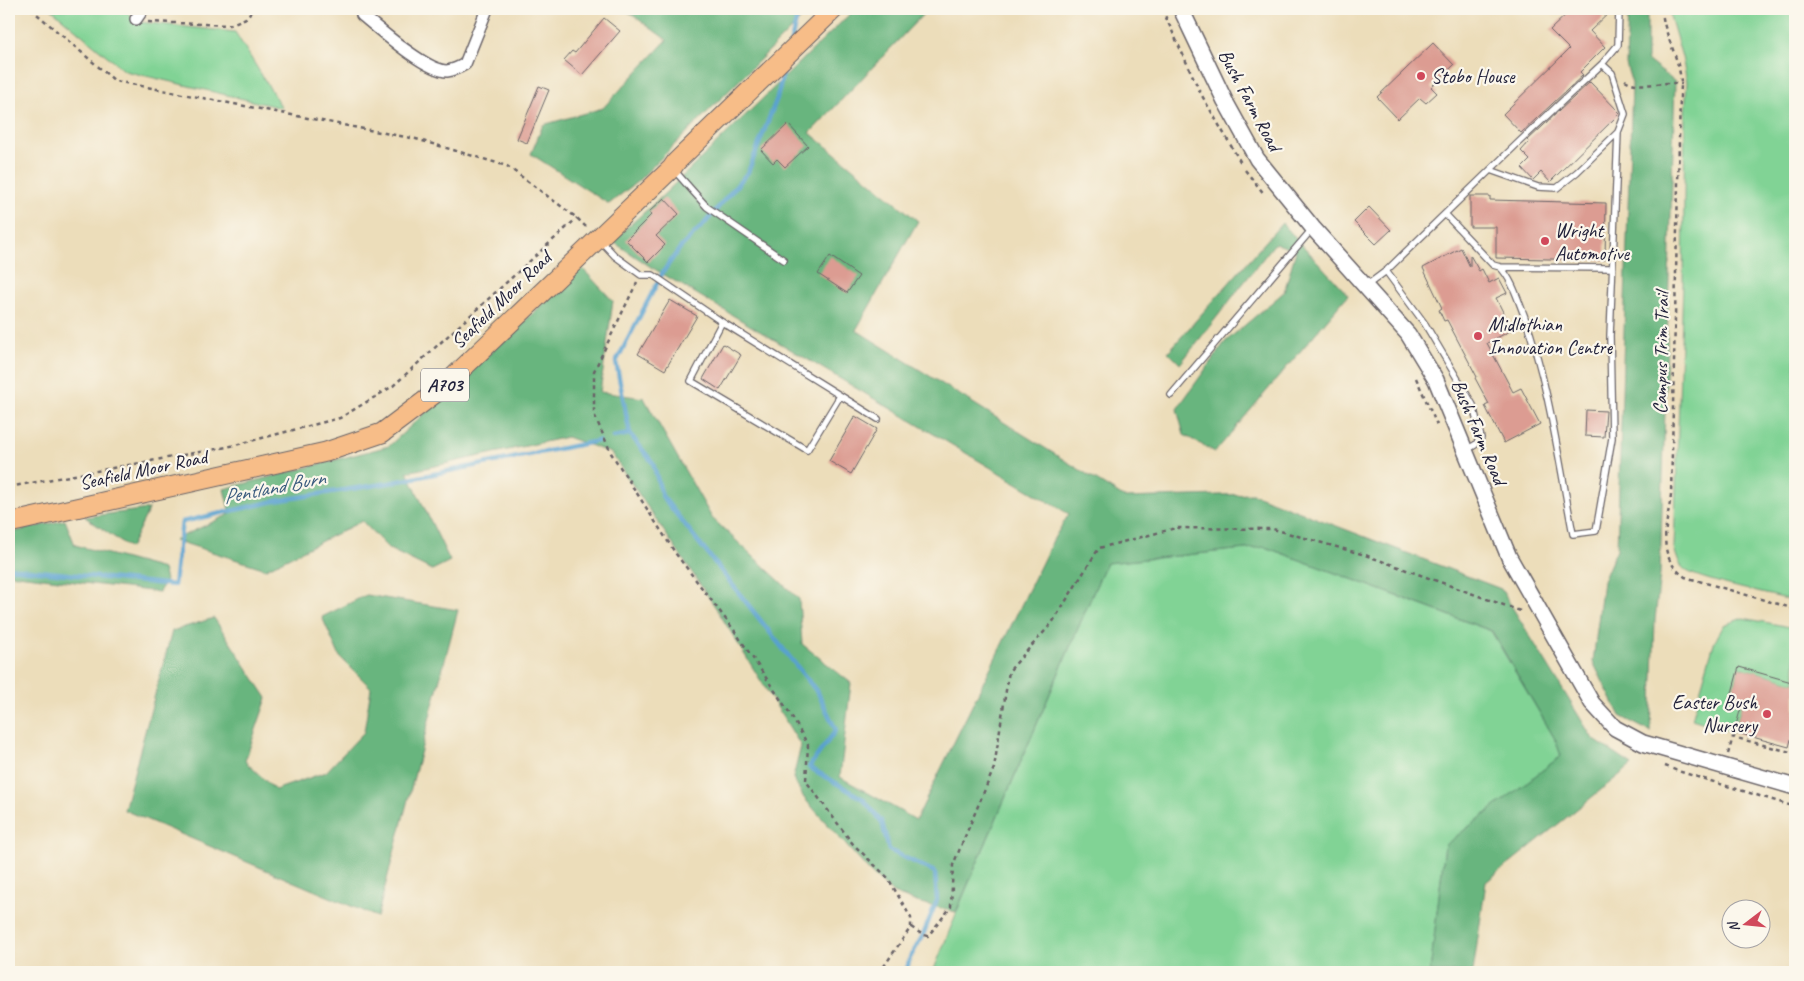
<svg xmlns="http://www.w3.org/2000/svg" width="1804" height="981" font-family="Caveat,sans-serif">
	<style>
		.green { fill: #81d395; stroke: #527a68 }
		.forest { fill: #68b57e; stroke: #456c5c }
		.lines { fill: none; stroke-linecap: round; stroke-linejoin: round }
		.stream { stroke: #58a1cf; stroke-width: 4.5 }
		.building { fill: #dc9c92 }
		.service-casing { stroke: #696367; stroke-width: 8 }
		.minor-casing { stroke: #696367; stroke-width: 14 }
		.tertiary-casing { stroke: #696367; stroke-width: 18 }
		.primary-casing { stroke: #696367; stroke-width: 21 }
		.path { stroke: #696367; stroke-width: 2.5; stroke-dasharray: 4 4; stroke-linecap: butt }
		.service { stroke: #fff; stroke-width: 5.5 }
		.minor { stroke: #fff; stroke-width: 11 }
		.tertiary { stroke: #fff; stroke-width: 15 }
		.primary { stroke: #f7bd88; stroke-width: 19 }
		.poi-dot { fill: #d1495b; stroke: #fbf7ec; stroke-width: 2 }
		.labels { text-anchor: middle; dominant-baseline: central; stroke-width: 4.5; stroke-linejoin: round; paint-order: stroke }
		.shield { fill: #fbf7ec; stroke: #636270; stroke-width: 1 }
		.shield-label { font-size: 19px; font-weight: bold; fill: #22223b }
		.poi-label { font-size: 20px; fill: #22223b; stroke: #fbf7ec; text-anchor: start }
		.street-label { font-size: 20px; fill: #22223b; stroke: #fbf7ec }
		.water-label { font-size: 21px; font-style: italic; fill: #3a5b7e; stroke: #fbf7ec }
	</style>
	<rect width="100%" height="100%" fill="#fbf7ec"/>
	<filter id="ink" filterUnits="userSpaceOnUse"><feTurbulence type="fractalNoise" baseFrequency=".02" numOctaves="2"/><feDisplacementMap in="SourceGraphic" scale="10" xChannelSelector="R" yChannelSelector="G"/><feConvolveMatrix kernelMatrix="1 2 1 2 8 2 1 2 1" color-interpolation-filters="sRGB"/></filter>
	<filter id="wash" filterUnits="userSpaceOnUse"><feTurbulence type="fractalNoise" baseFrequency=".0096" numOctaves="4" result="noise"/><feDisplacementMap in="SourceGraphic" scale="20" xChannelSelector="R" yChannelSelector="G"/><feGaussianBlur stdDeviation="1.12" result="paint"/><feColorMatrix in="noise" values="0 0 0 0 0 0 0 0 0 0 0 0 0 0 0 0 0 1.4 0 .05"/><feComposite in="paint" operator="in"/></filter>
	<g filter="url(#wash)">
		<rect width="100%" height="100%" fill="#ecddba"/>
		<path class="green" d="M51 9H123L139 22 235 32 282 108 125 71Z
			M1668 9H1795V601C1777 596 1693 579 1684 569 1678 564 1676 554 1674 548L1683 284 1685 113 1687 82 1682 57Z
			M1265 547 1491 631 1555 739 1561 756 1445 845 1430 972H933L962 899 1106 563Z
			M1743 618 1795 628V683L1739 667 1730 700 1742 704 1734 732 1692 719 1714 643 1724 625Z"/>
		<path class="forest" d="M629 9H811L638 181 609 204 531 154 543 125 603 108 667 40 627 11Z
			M855 9H928L810 133 918 221 856 330 1125 498 1253 494 1501 589 1593 739 1632 765 1486 882 1473 972H1430L1445 845 1561 756 1555 739 1492 631 1265 547 1106 563 956 912 917 902 893 893 870 872 804 798 793 778 801 746 716 608 611 453 567 437 407 472 450 561 432 570 389 549 362 521 266 569 174 540 230 514 224 489 389 446 582 268 613 301 600 392 644 398 712 518 799 599 802 644 851 683 840 777 916 820 1053 540 1069 514 651 267 612 241 658 200Z
			M1628 9H1647V60L1675 82 1660 574 1655 620 1651 732 1620 716 1593 662 1603 581 1617 549 1632 84 1626 64Z
			M1282 223 1348 295 1215 452 1184 435 1177 409 1225 342 1284 292 1296 251 1275 243 1180 364 1168 352Z
			M149 509 130 548 85 517Z
			M65 520 75 545 163 569 166 580 159 592 9 574V533Z
			M366 595 458 610 377 917 124 810 172 631 214 618 267 698 245 761 275 790 326 772 364 732 371 688 340 657 322 617Z"/>
		<g class="lines">
			<path class="stream" d="M791 41 799 9
				M785 65 777 98 748 172 705 223 680 248 663 272 616 362 630 434 653 463 662 496 818 693 836 730 809 767 863 799 882 822 889 850 935 872 937 900 923 935 910 958 906 972
				M613 437 630 434
				M9 568 174 585 182 522 275 501 389 483 598 441"/>
		</g>
		<g id="blocks">
			<path class="building" d="M1572 9H1613L1590 31 1605 47 1580 72 1583 75 1521 133 1503 114 1569 49 1550 30Z
				M604 18 620 31 582 75 564 60 572 51 575 53Z
				M1433 43 1454 65 1431 87 1437 93 1426 103 1420 98 1398 119 1377 97Z
				M1590 82 1620 113 1550 182 1541 172 1533 180 1522 168 1530 160 1521 151 1529 142 1528 140Z
				M539 86 549 90 527 143 517 139Z
				M788 124 808 146 785 167 777 159 773 163 761 150Z
				M1470 196H1490V200L1606 203 1605 260 1496 258V227H1470Z
				M664 198 679 214 656 236 665 245 648 262 626 240 651 215 649 212Z
				M1369 207 1391 230 1376 244 1354 222Z
				M1461 248 1470 267V255L1479 271 1482 269 1489 283 1499 278 1507 293 1496 298 1512 330 1487 343 1513 392 1521 388 1540 424 1504 443 1485 406 1489 404 1475 378 1477 377 1447 320 1444 321 1439 310 1442 308 1423 268Z
				M830 256 859 276 847 293 818 274Z
				M670 300 697 316 665 370 638 354Z
				M723 344 741 355 720 390 703 379Z
				M1586 410 1606 411 1604 437 1585 436Z
				M855 416 877 429 851 474 829 461Z
				M1739 667 1795 683V725L1789 747 1734 732 1742 704 1730 700Z"/>
		</g>
	</g>
	<g filter="url(#ink)">
		<use href="#blocks" fill-opacity="0" stroke="#696367" stroke-width="1"/>
		<g class="lines">
			<g class="service-casing">
				<path id="service" d="M674 170 707 207 784 260
					M1490 170 1538 187 1557 188 1577 172 1618 132
					M1445 214 1493 265 1500 267 1612 268
					M600 240 615 256 641 275H653L722 322 878 419
					M1500 267C1512 279 1518 300 1524 315 1549 385 1559 461 1573 534L1596 531 1612 438 1610 336 1618 132 1625 114 1612 73 1602 64
					M1386 271 1425 324 1473 405 1481 438 1475 445 1466 450
					M1366 286 1386 271 1520 141 1602 64 1618 45 1619 9
					M722 322 691 381 807 450 840 396
					M1171 395 1313 228"/>
			</g>
			<g class="minor-casing">
				<path id="minor" d="M364 9 362 15C379 29 426 71 447 71 454 70 460 67 465 64L487 9
					M136 19 143 9"/>
			</g>
			<g class="tertiary-casing">
				<path id="tertiary" d="M1181 9 1225 101 1257 159 1313 228 1408 334 1436 380 1509 557 1592 703 1615 728 1643 743 1795 787"/>
			</g>
			<g class="primary-casing">
				<path id="primary" d="M9 523 326 452 382 433 442 388 672 168 676 162 834 9"/>
			</g>
			<path class="path" d="M31 9 115 81 416 139 507 166 577 218 587 228
				M1162 9 1201 94 1241 163
				M1662 9C1663 38 1686 65 1680 95L1671 495C1667 526 1655 556 1685 577L1795 609
				M148 22 229 25 246 18 253 9
				M1625 80C1641 90 1664 80 1682 84
				M1245 170 1265 195
				M637 282 594 371V414L611 453 676 554 734 630 791 715 808 745 806 781 853 844 888 878 911 918V927L880 972
				M1416 378 1437 425
				M9 487 227 447 340 418 393 386 577 218
				M1728 754 1733 737 1794 753 1795 748
				M1665 766 1678 771 1789 805 1795 811
				M911 927 923 935 928 936 951 907 953 865 994 768 1009 671 1052 623 1099 548 1176 528 1273 529 1365 555 1523 612"/>
			<use href="#service" class="service"/>
			<use href="#minor" class="minor"/>
			<use href="#tertiary" class="tertiary"/>
			<use href="#primary" class="primary"/>
		</g>
	</g>
	<g class="poi-dot">
		<circle cx="1421" cy="76" r="5"/>
		<circle cx="1545" cy="241" r="5"/>
		<circle cx="1478" cy="336" r="5"/>
		<circle cx="1767" cy="714" r="5"/>
	</g>
	<g class="labels">
		<rect class="shield" x="421" y="368.5" width="48" height="33" rx="4"/>
		<g class="shield-label">
			<text x="445" y="385">A703</text>
		</g>
		<g class="poi-label">
			<text x="1431" y="76">Stobo House</text>
			<text x="1555" y="230">Wright<tspan x="1555" dy="23">Automotive</tspan></text>
			<text x="1488" y="324">Midlothian<tspan x="1488" dy="23">Innovation Centre</tspan></text>
			<text x="1757" y="702" text-anchor="end">Easter Bush<tspan x="1757" dy="23">Nursery</tspan></text>
		</g>
		<g class="street-label">
			<text transform="translate(1250 100) rotate(62)">Bush Farm Road</text>
			<text transform="translate(501 300) rotate(-44)">Seafield Moor Road</text>
			<text transform="translate(1661 353) rotate(-89)">Campus Trim Trail</text>
			<text transform="translate(1479 432) rotate(67)">Bush Farm Road</text>
			<text transform="translate(143 470) rotate(-12)">Seafield Moor Road</text>
		</g>
		<g class="water-label">
			<text transform="translate(274 487) rotate(-11)">Pentland Burn</text>
		</g>
	</g>
	<rect width="1804" height="981" fill="none" stroke="#fbf7ec" stroke-width="30"/>
	<g transform="translate(1746 924) rotate(254)"><circle r="24" fill="#fbf7ec" stroke="#a4a2a5"/>
	<path d="M0-4L9 19L0 12L-9 19Z" fill="#d1495b"/>
	<text y="-8" font-size="14" font-weight="bold" text-anchor="middle" fill="#22223b">N</text>
	</g>
</svg>
